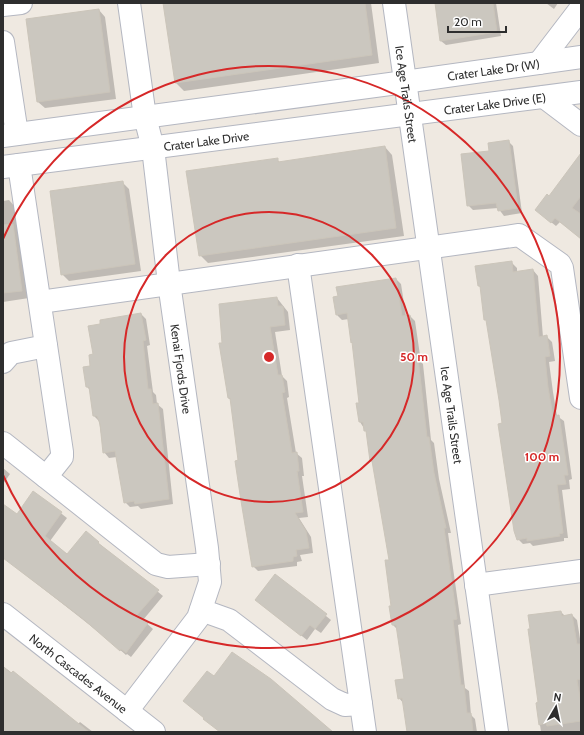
<svg xmlns="http://www.w3.org/2000/svg" width="584" height="735" font-family="Cabin,sans-serif">
	<style>
		.shadow { fill: #0003 }
		.building { fill: #cbc7bf; stroke: #cbc5ba }
		.lines { fill: none; stroke-linecap: round; stroke-linejoin: round }
		.minor-casing { stroke: #b4b7c1; stroke-width: 24 }
		.minor { stroke: #fff; stroke-width: 22 }
		.ring { fill: none; stroke: #d62828; stroke-width: 2 }
		.labels { text-anchor: middle; dominant-baseline: central; stroke-width: 3; stroke-linejoin: round; paint-order: stroke }
		.street-label { font-size: 12px; fill: #2e2e2e; stroke: #fff }
		.centre { fill: #d62828; stroke: #fff; stroke-width: 2 }
		.ring-label { font-size: 12px; text-anchor: middle; font-weight: bold; fill: #d62828; stroke: #fff; stroke-width: 3; stroke-linejoin: round; paint-order: stroke }
	</style>
	<rect width="100%" height="100%" fill="#efe9e1"/>
	<path class="shadow" d="M164 3H371L379 63 184 91 176 83Z
		M441 3H496L501 36 446 45 441 41Z
		M546 3H558L554 9Z
		M99 10 105 17 116 99 45 108 38 102Z
		M508 141 513 146 522 213 504 216 498 208 473 210 468 205 491 152Z
		M385 147 392 155 404 236 208 263 200 255 277 159 280 163Z
		M581 159V238L560 222 556 226 541 214 550 197Z
		M122 182 129 189 141 271 69 281 62 274Z
		M9 200 16 208 29 298 3 302V201Z
		M511 262 517 268V272L533 270 538 276 543 337H547L552 342 555 361 549 362 553 392 557 416 564 421 572 479 569 480 570 489 562 490 568 538H564V541L533 546 530 543 523 544 518 539 495 364 482 289 479 286Z
		M396 279 401 284 406 316H410L415 321 421 362 423 364 431 440 434 443 439 479 451 533H448L461 624 458 625 465 688 469 691 471 715 475 719 477 732H408L404 704 399 698 405 680 398 630 393 625 390 560 373 463 371 461 367 433 360 422 358 404H360L354 344 352 342 349 319 342 320 337 315Z
		M277 298 288 312 290 330 275 332 282 376 287 381 289 397 287 398 296 453 302 458 304 476H302L308 517 299 518 311 537 313 553 300 555 302 561 297 562V566L258 571 253 566 231 400 228 398 224 344Z
		M141 314 146 319 150 345 147 346 153 392 156 395 157 404 163 409 173 504 141 509 138 506 130 507 125 502 117 457 109 458 104 452 99 421 94 416 91 391 87 387 94 355Z
		M3 468 10 474 3 484Z
		M34 492 67 518 50 541 68 555 86 533 163 596 143 620 153 629 131 657 127 654 126 655 110 641 3 557V505L17 515Z
		M276 576 331 620 321 633 315 629 307 640 262 605Z
		M561 612 565 616 572 615 577 620 581 645V732H541L537 704 540 703Z
		M3 666 78 724 80 722 93 732H3Z"/>
	<path class="building" d="M163 3H365L372 55 175 83Z
		M435 3H493L497 32 440 41Z
		M99 9 110 92 37 102 26 19Z
		M509 140 518 208 498 211 496 203 467 206 461 154 489 151 488 143Z
		M385 146 396 228 199 256 186 171 278 158V162Z
		M581 153V196L572 208 581 214V239L555 218 551 223 535 210 547 194 549 196Z
		M123 181 135 264 61 275 50 191Z
		M13 224 22 291 3 293V225Z
		M512 261 513 272 533 269 539 337 547 335 550 356 545 357 548 387 553 416 559 415 568 475H564L566 484 557 485 563 533 559 534 560 536 527 541V538L517 540 514 531 498 424 502 423 499 400 486 320H484L480 286H478L475 266Z
		M396 278 402 316 410 315 416 358H418L427 437H429L434 473 446 528H444L457 619 453 620 461 685H464L467 713H471L473 732H407L402 698 398 699 395 680 404 679 396 625H392L389 606H391L385 560H389L372 461H370L366 431H364L363 422H359L356 403H359L352 342 351 343 347 313 336 315 333 297 338 296 336 287Z
		M277 297 278 306H283L285 325 270 327 278 375H282L285 392 282 393 292 453 297 452 299 471H297L303 512 295 513 306 531 309 548 296 550 297 556 293 557V561L252 567 241 501 235 461 238 460 230 398H228L219 343H222L219 304Z
		M141 313 146 340 143 341 148 389H151L153 404 158 403 169 499 135 504 134 501 124 503 115 451 103 453 100 424 97 416H93L89 387H86L83 367 90 366 89 355 93 354 88 326 100 324V320Z
		M33 491 62 512 45 536 67 554 86 531 99 542 98 543 159 590 137 615 148 623 126 653 121 649 120 651 82 618 3 558V504L17 514Z
		M275 574 327 614 315 629 310 625 301 636 255 600Z
		M561 611 562 616 572 614 577 644H581V679L577 680 581 703V721L547 726 546 723 539 725 536 703 538 702 528 629H530L528 615Z
		M232 652 271 679 333 732H220L203 719 204 718 183 701 207 671 214 676Z
		M3 667 11 673 13 671 89 732H3Z"/>
	<g class="lines">
		<g class="minor-casing">
			<g id="minor">
				<path id="s1" d="M394 3 497 732"/>
				<path d="M3 5 21 3"/>
				<path d="M3 42 17 134"/>
				<path d="M539 63 581 8"/>
				<path d="M544 97 581 125"/>
				<path id="s2" d="M3 136 390 84 581 57"/>
				<path d="M19 165 62 452V457L46 477"/>
				<path id="s3" d="M3 167 581 92"/>
				<path d="M298 265 365 732"/>
				<path d="M40 302 519 235 560 264 562 268 581 398"/>
				<path d="M3 362 11 353 46 346"/>
				<path d="M3 443 156 564 168 567 209 564"/>
				<path d="M476 585 581 571"/>
				<path d="M201 610 229 620 332 699 345 705 361 704"/>
				<path id="s4" d="M3 614 154 732"/>
				<path d="M127 711 198 618 210 582 207 548 169 283 153 148 145 117 129 3"/>
			</g>
		</g>
		<use href="#minor" class="minor"/>
	</g>
	<g class="ring">
		<circle cx="269" cy="357" r="145"/>
		<path d="M3 239A291 291 0 1 1 3 475"/>
	</g>
	<g class="labels">
		<g class="street-label">
			<text stroke="none"><textPath href="#s2" startOffset="495">Crater Lake Dr (W)</textPath></text>
			<text stroke="none"><textPath href="#s1" startOffset="92">Ice Age Trails Street</textPath></text>
			<text stroke="none"><textPath href="#s3" startOffset="496">Crater Lake Drive (E)</textPath></text>
			<text stroke="none"><textPath href="#s3" startOffset="205">Crater Lake Drive</textPath></text>
			<text transform="translate(181 369) rotate(82)">Kenai Fjords Drive</text>
			<text stroke="none"><textPath href="#s1" startOffset="416">Ice Age Trails Street</textPath></text>
			<text stroke="none"><textPath href="#s4" startOffset="96">North Cascades Avenue</textPath></text>
		</g>
	</g>
	<circle cx="269" cy="357" r="6" class="centre"/>
	<g class="ring-label">
		<text x="414" y="361">50 m</text>
		<text x="542" y="461">100 m</text>
	</g>
	<rect width="584" height="735" fill="none" stroke="#2e2e2e" stroke-width="8"/>
	<g transform="translate(556 707) rotate(9)" stroke="#ffffff" stroke-width="3" paint-order="stroke">
	<path d="M0-3L7 15L0 10L-7 15Z" fill="#2e2e2e"/>
	<text y="-6" font-size="11" font-weight="bold" text-anchor="middle" fill="#2e2e2e">N</text>
	</g>
	<path d="M448 26v6h58v-6" fill="none" stroke="#2e2e2e" stroke-width="2"/>
	<text x="454" y="26" font-size="12" fill="#2e2e2e" stroke="#ffffff" stroke-width="3" paint-order="stroke">20 m</text>
</svg>
